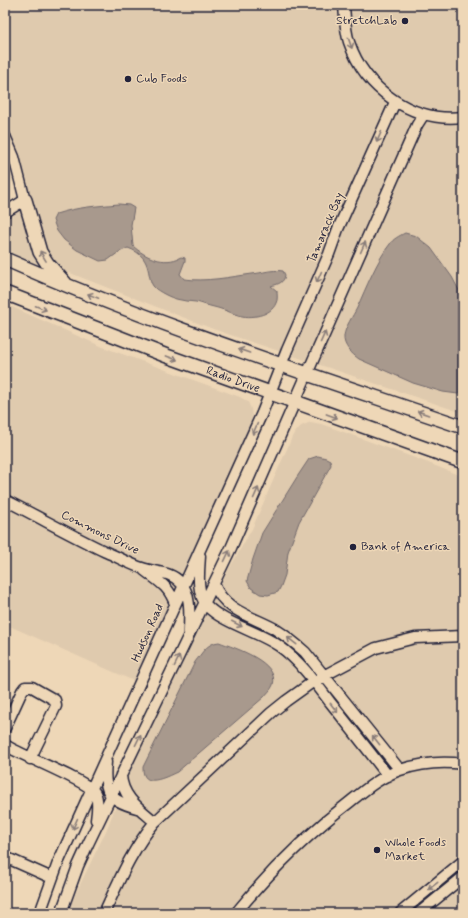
<svg xmlns="http://www.w3.org/2000/svg" width="468" height="918" font-family="Mynerve,sans-serif">
	<style>
		.built { fill: #dfcaae }
		.water { fill: #a8998d; stroke: #72696c }
		.lines { fill: none; stroke-linecap: round; stroke-linejoin: round }
		.minor-casing { stroke: #22223b; stroke-width: 13 }
		.major-casing { stroke: #22223b; stroke-width: 16 }
		.minor { stroke: #eed7b7; stroke-width: 10 }
		.major { stroke: #eed7b7; stroke-width: 13 }
		.oneway { stroke: #887c79 }
		.poi-dot { fill: #22223b; stroke: #eed7b7; stroke-width: 1.5 }
		.labels { text-anchor: middle; dominant-baseline: central; stroke-width: 3; stroke-linejoin: round; paint-order: stroke }
		.poi-label { font-size: 12px; fill: #22223b; stroke: #eed7b7; text-anchor: start }
		.street-label { font-size: 12px; fill: #22223b; stroke: #eed7b7 }
	</style>
	<rect width="100%" height="100%" fill="#eed7b7"/>
	<filter id="ink" filterUnits="userSpaceOnUse"><feTurbulence type="fractalNoise" baseFrequency=".025" numOctaves="2"/><feDisplacementMap in="SourceGraphic" scale="8" xChannelSelector="R" yChannelSelector="G"/><feConvolveMatrix kernelMatrix="1 2 1 2 8 2 1 2 1" color-interpolation-filters="sRGB"/></filter>
	<g filter="url(#ink)">
		<path class="built" d="M5 5H463V413L213 329 70 273 43 267 5 251V218L11 217 22 209 17 159 5 127Z
			M5 304 103 347 240 397 248 402 251 409 252 417 250 426 134 681 5 624Z
			M311 422 321 424 338 430 426 462 463 477V857L396 913H68L75 895 107 829 129 771 221 583 252 529 293 435 301 426Z
			M463 881V913H424Z"/>
		<path class="water" d="M119 204 129 205 134 208 131 225 133 246C145 257 164 266 181 257L185 258V261L180 274 184 279C206 282 230 277 252 274 263 273 271 269 283 271L285 275C284 283 278 284 271 286L277 291C277 294 278 300 276 303 271 316 250 319 238 315 233 314 228 311 224 310 216 307 208 306 200 303 194 301 188 302 181 300 173 299 163 294 156 289 144 280 156 258 128 248L119 252 108 260 100 261 77 250 64 240 57 231 53 220 56 214C77 207 97 206 119 204Z
			M405 233 416 236 431 248 452 277 463 298V382L461 391 458 394 443 392 413 383 359 359C352 354 343 346 344 336 345 327 353 316 357 308 366 288 377 260 390 244 393 239 399 236 405 233Z
			M318 456 326 458 330 460 331 465 299 522 288 552 285 575 281 586 278 592 268 595 260 594 251 588 247 581 253 559 262 533 297 477 309 459Z
			M219 642C235 648 280 662 273 685 271 690 267 693 264 697L177 772C166 777 142 790 143 767L195 662C202 653 207 643 219 642Z"/>
		<g class="lines">
			<g class="minor-casing">
				<path id="minor" d="M344 5C345 17 345 30 349 42 365 89 412 123 463 117
					M5 136 14 157 25 200 7 211H5
					M5 500C39 517 72 536 106 552 118 557 130 564 142 568 156 573 171 571 181 583 192 596 189 617 189 633
					M200 556C199 572 196 593 207 606 223 623 259 632 279 646 299 660 315 682 330 702 349 726 369 751 388 776
					M144 570C158 581 169 586 175 604
					M214 584C224 611 254 617 275 629 286 636 296 644 305 652L400 770
					M5 728 22 691 25 687H32L55 700 56 706 30 759
					M5 745C22 756 88 781 95 793 99 801 97 812 96 820
					M106 762C103 792 108 800 137 808
					M121 775C122 797 140 809 155 822
					M5 857 52 878
					M40 913 58 863 262 413 287 350 329 254 338 229 395 102
					M61 913 78 866 88 844 231 548 314 358 417 125 424 114
					M104 913C119 881 132 849 155 822L271 713 286 701 314 681 376 648 415 638 463 636
					M236 913C270 871 309 833 351 801 366 789 382 776 400 770 421 763 441 761 463 764
					M400 913 463 861
					M419 913 463 877"/>
			</g>
			<g class="major-casing">
				<path id="major" d="M25 200 40 252 47 263 65 283
					M5 259C154 325 309 374 463 427
					M5 293 167 356 463 462"/>
			</g>
			<use href="#minor" class="minor"/>
			<use href="#major" class="major"/>
		</g>
		<defs><path id="oneway-shaft" d="M-6 0H5M1.5-3L5.5 0L1.5 3" fill="none" stroke-width="1.6" stroke-linecap="round" stroke-linejoin="round"/></defs>
		<g class="oneway">
			<use href="#oneway-shaft" transform="translate(350 43) rotate(71)"/>
			<use href="#oneway-shaft" transform="translate(379 137) rotate(114)"/>
			<use href="#oneway-shaft" transform="translate(363 247) rotate(-66)"/>
			<use href="#oneway-shaft" transform="translate(43 256) rotate(-121)"/>
			<use href="#oneway-shaft" transform="translate(319 277) rotate(114)"/>
			<use href="#oneway-shaft" transform="translate(93 296) rotate(-158)"/>
			<use href="#oneway-shaft" transform="translate(41 308) rotate(22)"/>
			<use href="#oneway-shaft" transform="translate(323 337) rotate(-66)"/>
			<use href="#oneway-shaft" transform="translate(244 351) rotate(-161)"/>
			<use href="#oneway-shaft" transform="translate(172 358) rotate(20)"/>
			<use href="#oneway-shaft" transform="translate(423 413) rotate(-161)"/>
			<use href="#oneway-shaft" transform="translate(332 416) rotate(20)"/>
			<use href="#oneway-shaft" transform="translate(255 429) rotate(114)"/>
			<use href="#oneway-shaft" transform="translate(256 493) rotate(-66)"/>
			<use href="#oneway-shaft" transform="translate(227 556) rotate(-65)"/>
			<use href="#oneway-shaft" transform="translate(237 624) rotate(27)"/>
			<use href="#oneway-shaft" transform="translate(292 641) rotate(-142)"/>
			<use href="#oneway-shaft" transform="translate(177 661) rotate(-64)"/>
			<use href="#oneway-shaft" transform="translate(334 708) rotate(52)"/>
			<use href="#oneway-shaft" transform="translate(138 740) rotate(-64)"/>
			<use href="#oneway-shaft" transform="translate(376 740) rotate(-128)"/>
			<use href="#oneway-shaft" transform="translate(75 824) rotate(114)"/>
			<use href="#oneway-shaft" transform="translate(433 886) rotate(142)"/>
		</g>
	</g>
	<g class="poi-dot">
		<circle cx="405" cy="21" r="4"/>
		<circle cx="128" cy="79" r="4"/>
		<circle cx="353" cy="547" r="4"/>
		<circle cx="377" cy="850" r="4"/>
	</g>
	<g class="labels">
		<g class="poi-label">
			<text x="397" y="21" text-anchor="end">StretchLab</text>
			<text x="136" y="79">Cub Foods</text>
			<text x="361" y="547">Bank of America</text>
			<text x="385" y="843">Whole Foods<tspan x="385" dy="14">Market</tspan></text>
		</g>
		<g class="street-label">
			<text transform="translate(326 228) rotate(-67)">Tamarack Bay</text>
			<text transform="translate(233 380) rotate(20)">Radio Drive</text>
			<text transform="translate(100 533) rotate(26)">Commons Drive</text>
			<text transform="translate(148 633) rotate(-66)">Hudson Road</text>
		</g>
	</g>
	<rect width="468" height="918" fill="none" stroke="#eed7b7" stroke-width="20"/>
	<rect x="10" y="10" width="448" height="898" fill="none" stroke="#22223b" stroke-width="1.5" filter="url(#ink)"/>
</svg>
